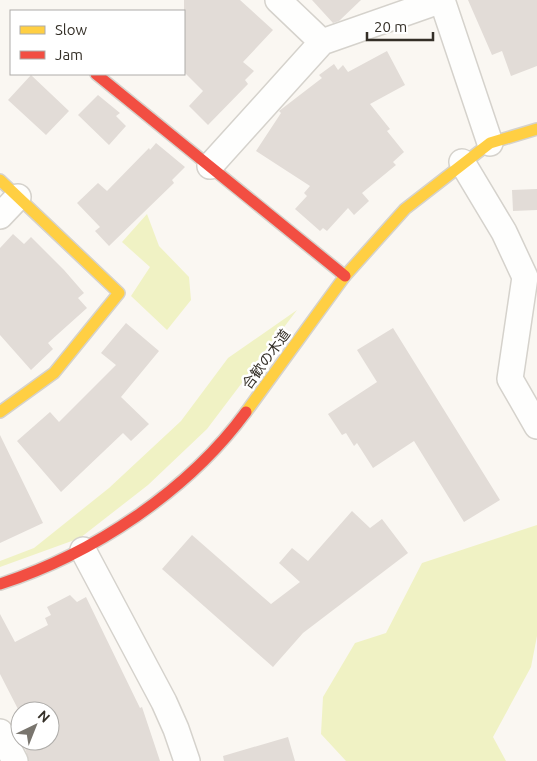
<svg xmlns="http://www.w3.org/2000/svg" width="537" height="761" font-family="Ubuntu,'Noto Sans JP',sans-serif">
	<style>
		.green { fill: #f0f2c4 }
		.building { fill: #e2dcd7 }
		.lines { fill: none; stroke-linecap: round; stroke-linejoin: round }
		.street-casing { stroke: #d5d2cc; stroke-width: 28 }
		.slow-casing { stroke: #d5d2cc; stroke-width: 14 }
		.jam-casing { stroke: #d5d2cc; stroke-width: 14 }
		.street { stroke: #fefefd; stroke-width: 25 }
		.slow { stroke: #ffcf43; stroke-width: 11 }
		.jam { stroke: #f24e42; stroke-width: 11 }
		.labels { text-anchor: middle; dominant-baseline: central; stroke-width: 5; stroke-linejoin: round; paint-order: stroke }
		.street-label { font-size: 14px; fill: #342f27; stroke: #fff }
	</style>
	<rect width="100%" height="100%" fill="#faf7f2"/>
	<path class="green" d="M147 214 159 246 189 277 191 300 167 330 131 296 150 267 122 242Z
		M297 310 207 429 148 485 80 538 0 567V561L34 548 109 488 181 421 228 358Z
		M537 525V636L531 667 493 737 506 761H346L321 734 323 697 355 643 386 633 422 563Z"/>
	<path class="building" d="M184 0H240L273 30 243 62 254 71 245 80 248 84 208 125 189 106 203 91 184 72Z
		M312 0H361L339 21 333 23Z
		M468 0H537V66L511 76 502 51 492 55Z
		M387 51 405 85 370 104 390 129 387 131 404 152 393 162 396 165 362 193 369 201 354 215 348 208 327 231 323 228 320 231 295 209 307 196 304 193 310 186 256 151 281 113 279 111 322 78 319 75 334 64 338 70 343 65 348 72Z
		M31 75 69 111 46 135 8 100Z
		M98 95 120 113 116 116 126 126 109 145 78 115Z
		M156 143 185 167 172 180 174 183 109 246 95 231 100 227 77 203 98 183 107 191 149 148 150 150Z
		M537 189V210L513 211 512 190Z
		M13 234 24 244 31 237 64 270 84 293 78 298 87 308 48 343 53 349 31 370 0 335V248Z
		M126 323 159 351 121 397 149 424 131 441 123 433 61 492 17 441 50 412 59 422 116 365 101 353Z
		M393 328 500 500 464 522 414 441 373 468 357 443 354 446 346 433 342 435 328 414 377 382 357 350Z
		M0 435 43 523 0 543Z
		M352 511 370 528 382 519 408 553 303 633 273 667 162 569 192 535 271 604 300 582 279 563 292 548 308 561Z
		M70 595 77 602 86 597 140 708 142 707 160 761H29L25 748 36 745 34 741H50V711H20V713L0 674V614L15 642 48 625 45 618 51 615 47 607Z
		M288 737 295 761H224L223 756Z"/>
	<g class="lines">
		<g class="street-casing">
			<path id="street" d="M278 0 322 42
				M442 0 490 143
				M462 162 504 232 525 277 510 379 537 426
				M210 166 322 42 442 0
				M0 216 18 197
				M83 550 164 702 176 729 187 761
				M0 732 15 761"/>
		</g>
		<g class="slow-casing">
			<path id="slow" d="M0 180 119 293 54 373 0 412
				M246 412 345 276 405 209 490 143 537 129"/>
		</g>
		<g class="jam-casing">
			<path id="jam" d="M96 74 345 276
				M0 584C93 554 188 491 246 412"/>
		</g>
		<use href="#street" class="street"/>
		<use href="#slow" class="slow"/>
		<use href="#jam" class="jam"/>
	</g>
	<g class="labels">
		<g class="street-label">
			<text transform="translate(266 359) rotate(-54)">合歓の木道</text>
		</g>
	</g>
	<rect x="10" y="10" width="175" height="65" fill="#ffffff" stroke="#aeaca9"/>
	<rect x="20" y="26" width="25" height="8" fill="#ffcf43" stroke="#aeaca9"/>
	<text x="55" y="35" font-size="15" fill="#342f27">Slow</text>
	<rect x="20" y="51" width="25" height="8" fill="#f24e42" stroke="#aeaca9"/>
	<text x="55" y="60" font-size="15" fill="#342f27">Jam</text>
	<g transform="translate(35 726) rotate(43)"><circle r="24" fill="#ffffff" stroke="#aeaca9"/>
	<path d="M0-4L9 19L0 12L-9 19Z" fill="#79756e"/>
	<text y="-8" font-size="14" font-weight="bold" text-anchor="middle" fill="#342f27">N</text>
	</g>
	<path d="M367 32v8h66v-8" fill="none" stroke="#342f27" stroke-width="2.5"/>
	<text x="374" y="32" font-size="15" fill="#342f27" stroke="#ffffff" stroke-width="4" paint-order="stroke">20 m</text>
</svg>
